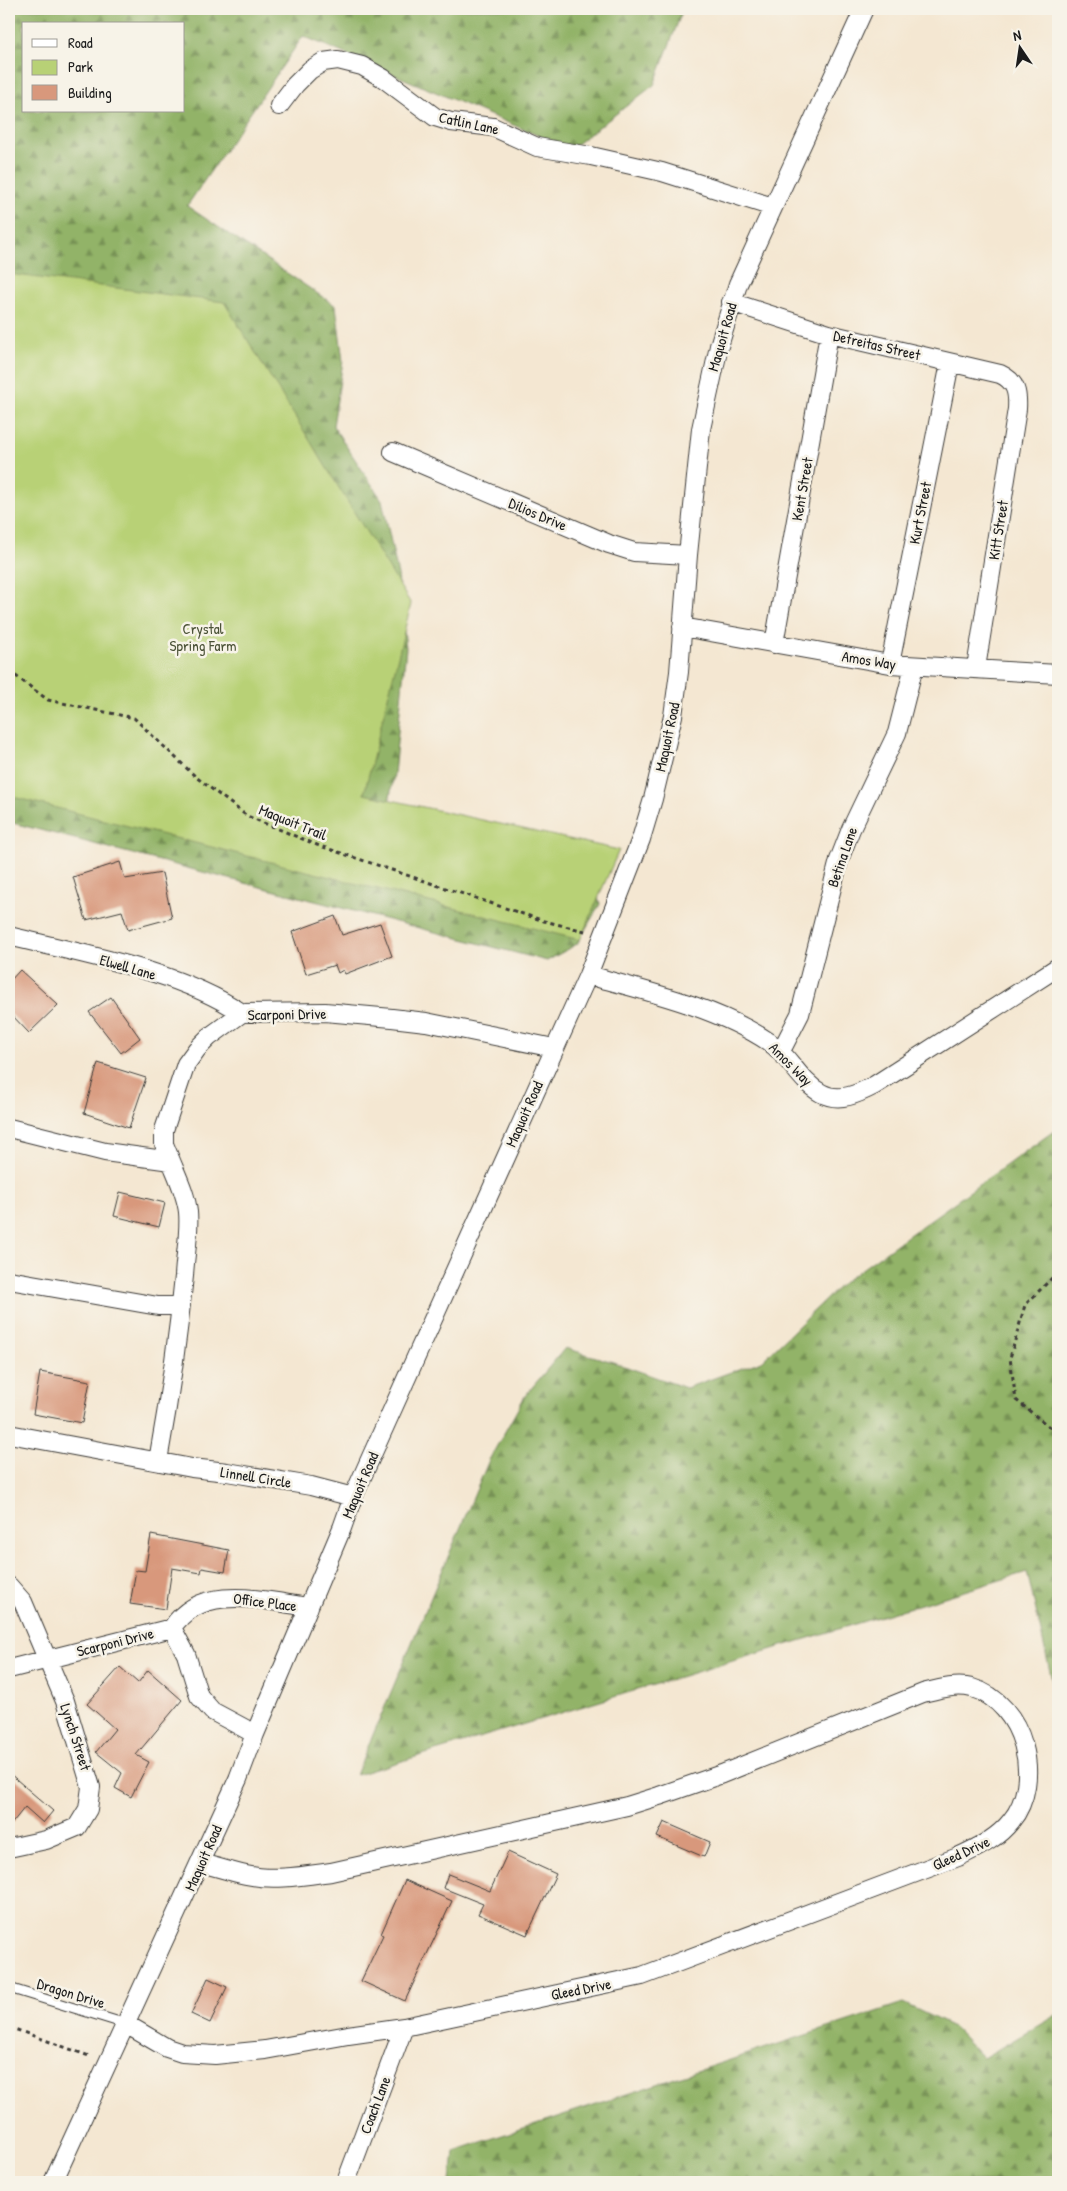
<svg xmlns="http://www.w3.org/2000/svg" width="1067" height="2191" font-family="'Patrick Hand',sans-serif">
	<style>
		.forest { fill: url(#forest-firs); stroke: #576842; fill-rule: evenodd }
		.green { fill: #b8d176; stroke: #6a7649 }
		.building { fill: #d8987c }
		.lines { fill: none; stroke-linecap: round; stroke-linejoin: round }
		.service-casing { stroke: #3c3a37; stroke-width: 11 }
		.minor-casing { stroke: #3c3a37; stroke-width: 20 }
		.path { stroke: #3c3a37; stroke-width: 3; stroke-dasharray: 4 4; stroke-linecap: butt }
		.service { stroke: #fff; stroke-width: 9 }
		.minor { stroke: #fff; stroke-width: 18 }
		.labels { text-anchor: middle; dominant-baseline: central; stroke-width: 5; stroke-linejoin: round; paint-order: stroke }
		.street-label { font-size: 15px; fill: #1c1c1c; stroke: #f7f3e8 }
		.park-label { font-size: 15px; fill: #4b5237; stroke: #f7f3e8 }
	</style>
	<defs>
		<pattern id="forest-firs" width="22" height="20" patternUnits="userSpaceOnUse" patternTransform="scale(1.25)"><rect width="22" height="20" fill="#92b367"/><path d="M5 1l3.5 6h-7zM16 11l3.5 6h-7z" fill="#769154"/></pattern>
	</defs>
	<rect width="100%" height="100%" fill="#f7f3e8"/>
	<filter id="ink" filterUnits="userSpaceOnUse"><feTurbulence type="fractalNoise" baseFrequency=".02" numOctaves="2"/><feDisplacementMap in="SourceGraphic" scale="10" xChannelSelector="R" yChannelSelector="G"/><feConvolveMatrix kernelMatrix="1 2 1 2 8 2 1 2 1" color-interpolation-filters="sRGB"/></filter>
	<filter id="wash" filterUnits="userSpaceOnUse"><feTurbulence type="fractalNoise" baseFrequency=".0096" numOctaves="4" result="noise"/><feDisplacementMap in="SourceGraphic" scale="20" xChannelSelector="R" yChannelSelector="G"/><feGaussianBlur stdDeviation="1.12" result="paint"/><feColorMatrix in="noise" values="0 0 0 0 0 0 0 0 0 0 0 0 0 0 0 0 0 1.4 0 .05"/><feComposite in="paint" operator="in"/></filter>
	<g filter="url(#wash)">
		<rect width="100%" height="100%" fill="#f4e7d2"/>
		<path class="forest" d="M9 9H683L654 85 570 149 303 36 187 206 336 306 343 361 333 426 382 500 398 575 406 648 394 774 384 831 595 885 600 904 577 944 547 961 9 822ZM24 24H184V111H24Z
			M1058 1128V1706L1027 1572 356 1775 489 1460 525 1396 565 1348 613 1362 686 1388 762 1361 845 1281Z
			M903 2003 953 2027 983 2058 1058 2014V2182H451L454 2151Z"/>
		<path class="green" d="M9 274 224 302 411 604 364 794 619 850 580 940 9 796Z"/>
		<g id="blocks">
			<path class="building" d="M120 862 125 879 162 873 172 918 128 930 122 911 86 920 73 877Z
				M335 916 342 935 380 923 392 956 345 974 343 970 338 973 335 965 306 974 292 932Z
				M20 970 58 1005 29 1033 9 1012V982Z
				M111 997 140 1038 121 1053 89 1012Z
				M98 1063 146 1078 129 1128 84 1113Z
				M120 1192 165 1203 159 1227 114 1216Z
				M40 1372 90 1381 82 1423 33 1414Z
				M151 1535 229 1550 225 1572 202 1568 201 1573 172 1568 166 1609 130 1604 136 1570 145 1571Z
				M120 1667 138 1683 148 1670 182 1700 136 1755 149 1762 131 1797 115 1788 122 1773 96 1752 115 1729 87 1704Z
				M9 1773 53 1811 43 1823 25 1807 9 1827Z
				M664 1822 710 1842 704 1857 657 1837Z
				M508 1852 556 1874 527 1935 478 1914 483 1904 443 1888 448 1874 490 1891Z
				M405 1880 452 1901 405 2001 361 1981 383 1935 381 1934Z
				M208 1978 227 1987 210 2023 191 2014Z"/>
		</g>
	</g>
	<g filter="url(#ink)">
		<use href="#blocks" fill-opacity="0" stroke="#3c3a37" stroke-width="1"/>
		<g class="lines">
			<g class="service-casing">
				<path id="service" d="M9 1988 126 2024"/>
			</g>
			<g class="minor-casing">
				<path id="minor" d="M279 106 295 85 310 70 323 62 338 60 362 66 383 78 435 117 451 122 493 127 537 147 591 156 662 172 773 207
					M731 302 829 334 1000 374C1016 381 1018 393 1017 409L976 668
					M393 452 609 544 634 552 688 555
					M682 627 890 664 1058 674
					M774 644 829 334
					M890 664 950 363
					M9 936C82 954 180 971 242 1013
					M588 975C646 991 719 1008 769 1042 789 1055 799 1081 821 1093 839 1103 858 1094 875 1085L1058 967
					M781 1051 800 1014 839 860 851 829 897 733 914 666
					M9 1128 105 1152 171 1161 164 1144V1130L186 1064 197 1049 209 1037 242 1013 325 1012 392 1018 426 1022 554 1048
					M9 1280 158 1306H181
					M9 1434 192 1468 227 1472 311 1486 353 1497
					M158 1461C169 1400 178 1338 184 1276 185 1255 190 1233 188 1212 186 1194 178 1178 171 1161
					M9 1586 23 1602 65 1701 91 1787 88 1809 77 1827 46 1840 9 1848
					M172 1628C201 1582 264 1601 309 1607
					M9 1669 172 1628 186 1654 199 1696 212 1711 255 1734
					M126 2024 167 2048 182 2053 215 2055 265 2050 348 2035 404 2027 642 1976 958 1857C978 1847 997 1839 1011 1821 1044 1781 1024 1703 972 1688 956 1684 939 1689 923 1693L722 1774 659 1796 627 1806 331 1872C302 1876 274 1881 246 1875 231 1872 216 1867 201 1863
					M53 2182 238 1779 255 1734 342 1528 353 1497 588 975 641 839 653 799 673 716 679 672 688 555 701 429 719 346 738 284 864 9
					M346 2182 404 2027"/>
			</g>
			<path class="path" d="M9 671 48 700 134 718 196 777 247 816 317 845 544 921 585 931
				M1058 1272 1025 1305 1010 1358 1016 1400 1058 1434
				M9 2027 89 2056"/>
			<use href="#service" class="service"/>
			<use href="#minor" class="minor"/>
		</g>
	</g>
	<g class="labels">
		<g class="street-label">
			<text transform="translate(469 123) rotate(12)">Catlin Lane</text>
			<text transform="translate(722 337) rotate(-74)">Maquoit Road</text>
			<text transform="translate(877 345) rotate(13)">Defreitas Street</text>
			<text transform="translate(802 489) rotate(-80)">Kent Street</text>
			<text transform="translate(920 513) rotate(-79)">Kurt Street</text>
			<text transform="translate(538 514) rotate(23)">Dilios Drive</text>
			<text transform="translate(998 530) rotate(-81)">Kitt Street</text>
			<text transform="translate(869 660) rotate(9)">Amos Way</text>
			<text transform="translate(667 737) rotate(-78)">Maquoit Road</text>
			<text transform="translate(293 822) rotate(22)">Maquoit Trail</text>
			<text transform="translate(842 857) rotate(-71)">Betina Lane</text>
			<text transform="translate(128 967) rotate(16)">Elwell Lane</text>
			<text transform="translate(287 1014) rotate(-1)">Scarponi Drive</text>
			<text transform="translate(791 1064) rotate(45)">Amos Way</text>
			<text transform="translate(524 1114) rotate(-66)">Maquoit Road</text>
			<text transform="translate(256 1477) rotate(9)">Linnell Circle</text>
			<text transform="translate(360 1485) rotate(-67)">Maquoit Road</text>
			<text transform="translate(265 1602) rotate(7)">Office Place</text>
			<text transform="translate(115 1642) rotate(-14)">Scarponi Drive</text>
			<text transform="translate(76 1737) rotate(72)">Lynch Street</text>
			<text transform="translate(961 1853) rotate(-25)">Gleed Drive</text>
			<text transform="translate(203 1858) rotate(-66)">Maquoit Road</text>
			<text transform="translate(581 1989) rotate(-11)">Gleed Drive</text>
			<text transform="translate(71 1993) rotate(17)">Dragon Drive</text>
			<text transform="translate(375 2105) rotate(-69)">Coach Lane</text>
		</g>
		<g class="park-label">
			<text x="203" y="628">Crystal<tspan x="203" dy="17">Spring Farm</tspan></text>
		</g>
	</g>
	<rect width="1067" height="2191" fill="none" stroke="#f7f3e8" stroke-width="30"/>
	<rect x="22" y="22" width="162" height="90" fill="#f7f3e8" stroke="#9f9d96"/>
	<rect x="32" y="39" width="25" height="8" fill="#ffffff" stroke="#9f9d96"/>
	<text x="68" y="48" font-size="15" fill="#1c1c1c">Road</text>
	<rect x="32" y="60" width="25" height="15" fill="#b8d176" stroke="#9f9d96"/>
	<text x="68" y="72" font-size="15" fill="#1c1c1c">Park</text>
	<rect x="32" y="85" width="25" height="15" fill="#d8987c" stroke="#9f9d96"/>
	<text x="68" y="98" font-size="15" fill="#1c1c1c">Building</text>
	<g transform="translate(1020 48) rotate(347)" stroke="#f7f3e8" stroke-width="4" paint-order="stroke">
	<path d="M0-4L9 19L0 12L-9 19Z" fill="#1c1c1c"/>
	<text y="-8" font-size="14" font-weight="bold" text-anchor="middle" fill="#1c1c1c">N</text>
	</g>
</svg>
